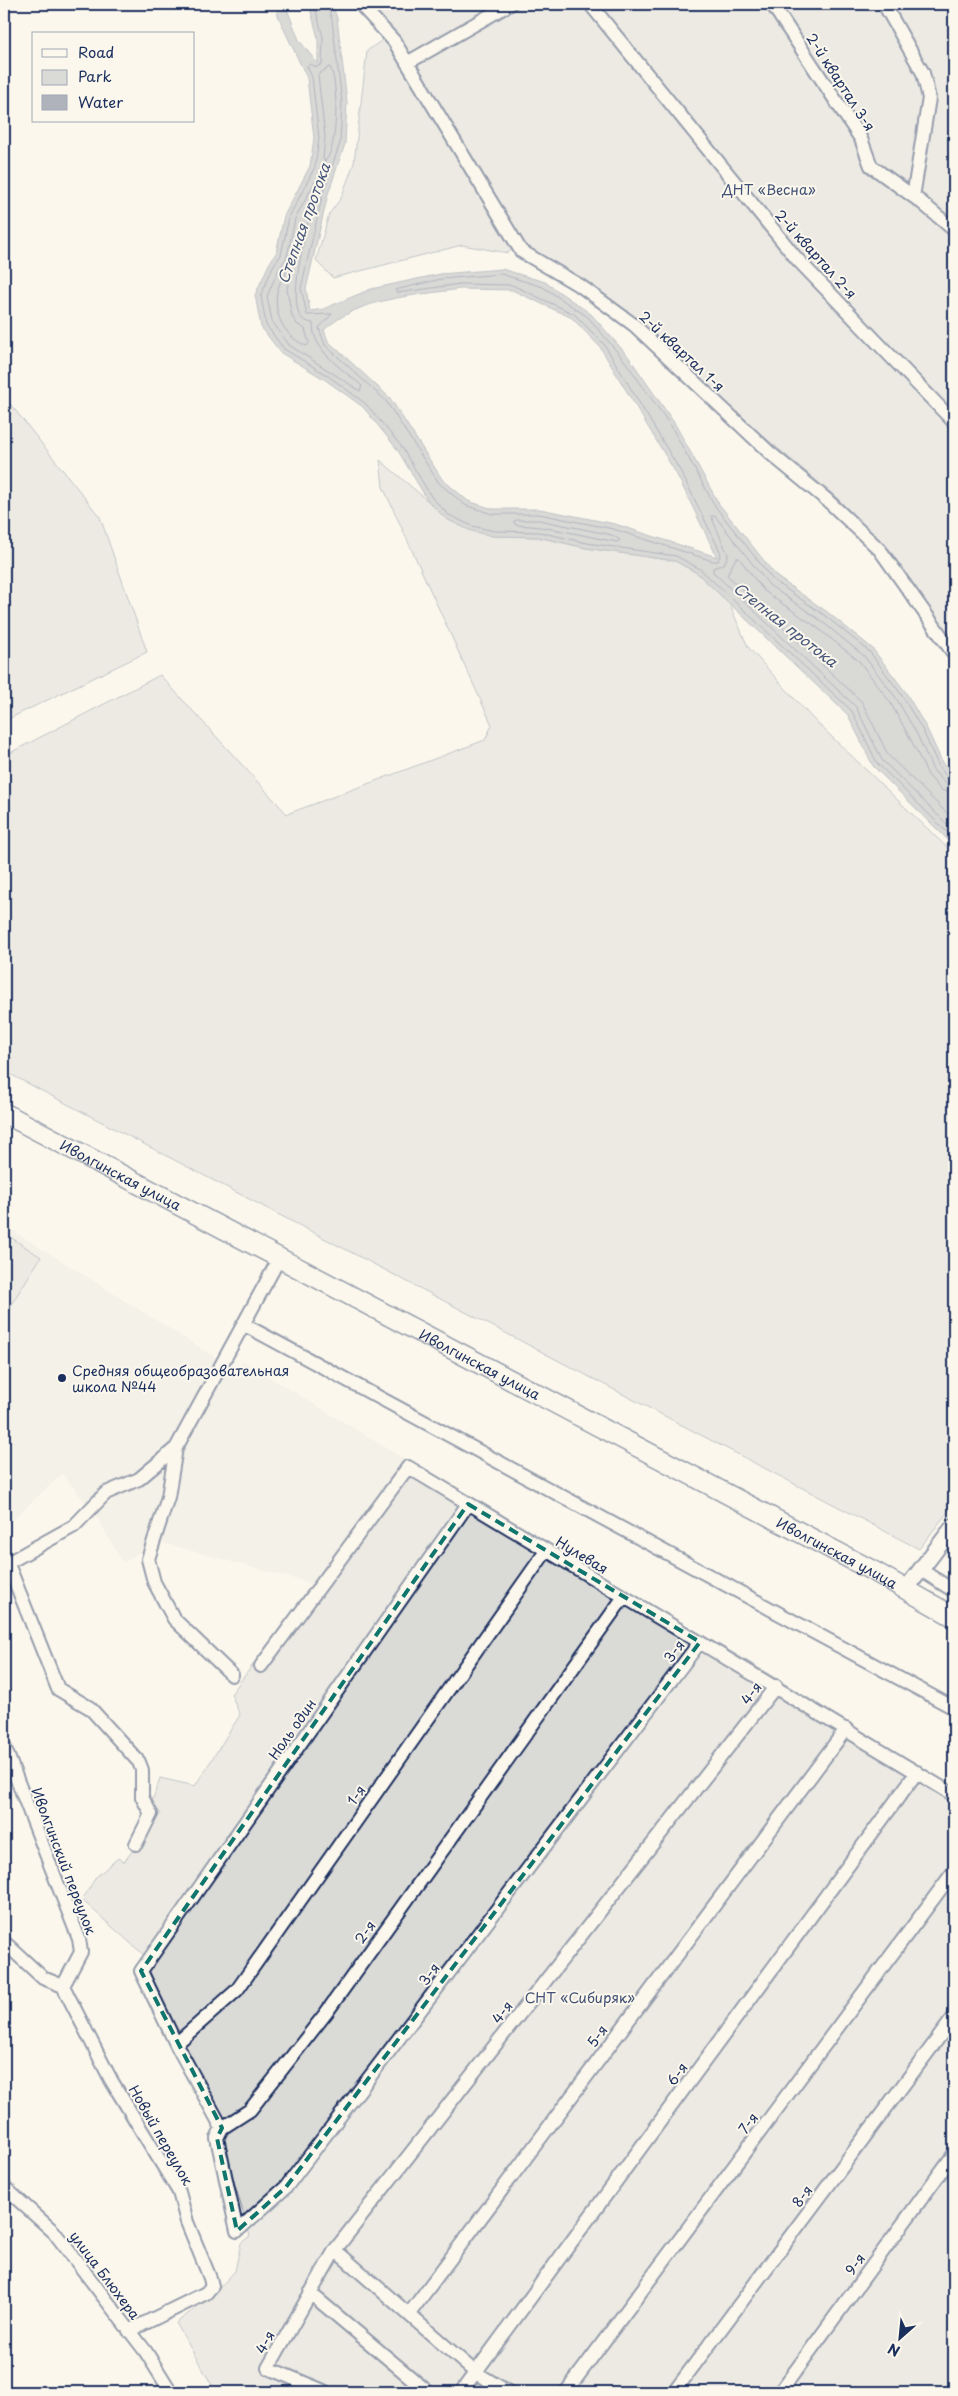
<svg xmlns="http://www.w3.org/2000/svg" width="958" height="2396" font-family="'Playpen Sans',sans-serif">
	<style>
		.built { fill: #eae8e2 }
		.green { fill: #dadad7; stroke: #7a849a }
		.water { fill: #afb3bb; stroke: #747e96; fill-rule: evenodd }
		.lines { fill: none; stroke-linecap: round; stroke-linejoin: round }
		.shore { stroke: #566483; stroke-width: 1 }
		.minor-casing { stroke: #1b2f5e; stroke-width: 16 }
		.tertiary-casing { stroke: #1b2f5e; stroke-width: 19 }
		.primary-casing { stroke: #1b2f5e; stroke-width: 22 }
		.minor { stroke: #fbf7ec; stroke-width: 12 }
		.tertiary { stroke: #fbf7ec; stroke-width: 15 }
		.primary { stroke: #fbf7ec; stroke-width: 19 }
		.marked { fill: none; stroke: #0f766e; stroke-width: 4; stroke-dasharray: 10 6; stroke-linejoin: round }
		.poi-dot { fill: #1b2f5e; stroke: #fbf7ec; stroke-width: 2 }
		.labels { text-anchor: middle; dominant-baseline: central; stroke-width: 4; stroke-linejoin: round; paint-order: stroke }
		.street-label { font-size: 14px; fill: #1b2f5e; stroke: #fbf7ec }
		.park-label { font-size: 14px; fill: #415176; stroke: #fbf7ec }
		.poi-label { font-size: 14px; fill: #1b2f5e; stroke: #fbf7ec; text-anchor: start }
		.water-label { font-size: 15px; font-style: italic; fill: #47577a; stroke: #fbf7ec }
	</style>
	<rect width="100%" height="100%" fill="#fbf7ec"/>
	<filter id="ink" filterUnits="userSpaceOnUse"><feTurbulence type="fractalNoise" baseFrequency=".02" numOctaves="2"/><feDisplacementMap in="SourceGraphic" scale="10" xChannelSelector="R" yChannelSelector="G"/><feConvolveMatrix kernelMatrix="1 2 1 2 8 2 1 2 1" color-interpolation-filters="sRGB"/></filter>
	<g filter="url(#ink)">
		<path class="built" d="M4 1225 237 1371 243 1361 406 1460 313 1584 156 1541 123 1563 94 1512 62 1474 4 1528Z"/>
		<path class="green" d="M369 4H954V646L891 553 836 497 756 430 655 335 588 283 533 251 520 241 508 253 462 245 333 278 316 261 329 214 341 198 354 163 367 51 393 32Z
			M4 396 100 517 147 652 4 721Z
			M380 460 428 501 446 519 493 536 538 537 586 548 675 561 697 573 729 603 748 647 812 718 954 854V1504L919 1549 4 1071V756L160 675 287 814 485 740 492 725 383 487Z
			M4 1233 41 1257 7 1311 4 1309Z
			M406 1460 762 1670 954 1787V2392H216L176 2323 213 2295 235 2271 241 2243 250 2236 221 2137 229 2130 148 1973 154 1964 82 1900 96 1877 118 1858 124 1862 161 1813 151 1805 160 1778 195 1786 240 1715 231 1694Z"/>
		<path class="water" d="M278 4 287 9 299 40 318 64V38L309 4H332L337 18 347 102 345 144 328 194 306 289 310 311 323 309 371 289 440 274 502 269 545 282 591 314 628 356 675 424 719 504 777 577 826 611 872 648 905 691 927 729 943 764 954 777V846L873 766 848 715 697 573 675 561 586 548 538 537 493 536 471 531 446 519 428 501 397 449 363 407 324 379 281 353 261 327 255 295 269 264 276 253 284 216 310 166 314 138 307 78 283 27 277 13ZM460 289 512 290 572 318 600 347 677 475 717 557 615 524 540 509H493L468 501 442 479 390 398 328 341 324 330C360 297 414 296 460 289Z"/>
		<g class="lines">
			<path class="shore" d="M314 4 323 37 322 64 317 67 310 64 307 66 312 77 319 138 315 167 289 217 281 255 273 266 261 296 266 325 284 349 327 375 366 404 401 446 432 498 449 515 472 526 494 531 539 532 587 543 676 556 700 569 852 711 877 763 954 839
				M327 4 332 20 342 102 340 143 323 193 301 288 307 315 332 314 319 328 325 345 386 401 439 483 465 505 492 514H539L613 529 713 561H718L721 553 681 472 604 344 574 314 512 285 460 284 397 293 395 290 441 279 501 274 543 287 588 317 624 360 671 426 715 506 773 580 824 615 869 651 901 694 923 731 939 767 949 779 954 780
				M330 67C339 81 338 150 325 161L323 159 325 137 318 75Z
				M318 181 319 184C311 209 287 295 300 316 303 321 308 322 313 323 312 351 343 369 362 386L360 391 289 345 272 321 267 296 279 269 287 257 295 219 315 182Z
				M287 272 290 274 287 290 292 316 297 324 305 329 309 343 307 346C277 335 266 295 287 272Z
				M517 520H539L612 535 620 540 617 542C583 536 550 526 516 525L514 522Z
				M954 786 946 784 933 770 917 734 896 698 864 656 820 620 769 585 715 516H711L728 555 724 564 713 568V572L856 707 882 760 954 831
				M954 794 941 790 928 775 910 738 890 702 859 661 815 626 764 591 739 558H736L727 575 862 702 888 755 954 820"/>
			<g class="minor-casing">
				<path id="minor" d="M360 4 394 41 521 251 582 287 634 325 770 453 827 500 880 550 954 654
					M590 4 797 259 954 422
					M772 4 861 139 871 166 921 202 954 230
					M884 4 923 73 929 98 914 191
					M407 63 510 4
					M243 1324 954 1708
					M176 1448 168 1497 148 1559 154 1582 174 1619 232 1675
					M468 1504 141 1971 176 2044 222 2128 250 2110 326 2013 623 1598
					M8 1564 58 1689 90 1708 139 1762 142 1770V1797L151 1814 136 1844
					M4 1565 74 1526 106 1493 139 1479 176 1448 274 1268
					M921 1570 954 1591
					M261 1666 408 1467 954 1795
					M4 1746 79 1939 81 1952 63 1986
					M4 1942 43 1978 63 1986 111 2080 179 2192 187 2222 210 2278 212 2286 206 2293 129 2331
					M176 2044 237 1990 546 1551
					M222 2128 217 2138 237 2231 286 2187 700 1642
					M4 2187 54 2232 146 2352 171 2392
					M335 2250 476 2373 508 2392
					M310 2293 428 2392
					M409 2314 846 1729
					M326 2392 268 2368 335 2250 776 1686
					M461 2392 917 1772
					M566 2392 954 1871
					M674 2392 954 2017
					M780 2392 954 2154"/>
			</g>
			<g class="tertiary-casing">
				<path id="tertiary" d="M906 1589 954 1526"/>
			</g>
			<g class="primary-casing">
				<g id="primary">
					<path id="s1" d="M4 1113 877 1573 954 1617"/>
				</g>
			</g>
			<use href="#minor" class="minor"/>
			<use href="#tertiary" class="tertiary"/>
			<use href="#primary" class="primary"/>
		</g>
	</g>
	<path d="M0 0H958V2396H0ZM468 1504 700 1642 286 2187 237 2231 217 2138 222 2128 141 1971Z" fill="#fbf7ec" fill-opacity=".55" fill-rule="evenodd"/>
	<path class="marked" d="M468 1504 700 1642 286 2187 237 2231 217 2138 222 2128 141 1971Z"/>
	<circle class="poi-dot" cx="62" cy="1378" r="5"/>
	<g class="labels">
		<g class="street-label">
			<text transform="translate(841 82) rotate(57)">2-й квартал 3-я</text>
			<text transform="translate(816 254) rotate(48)">2-й квартал 2-я</text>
			<text transform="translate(682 351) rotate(43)">2-й квартал 1-я</text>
			<text stroke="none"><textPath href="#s1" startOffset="132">Иволгинская улица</textPath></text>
			<text stroke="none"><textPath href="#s1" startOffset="538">Иволгинская улица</textPath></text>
			<text stroke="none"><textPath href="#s1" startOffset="942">Иволгинская улица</textPath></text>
			<text transform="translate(582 1555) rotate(31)">Нулевая</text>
			<text transform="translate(674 1651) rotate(-53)">3-я</text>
			<text transform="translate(751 1693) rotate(-52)">4-я</text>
			<text transform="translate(292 1729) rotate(-55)">Ноль один</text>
			<text transform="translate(356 1795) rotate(-55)">1-я</text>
			<text transform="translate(64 1861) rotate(69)">Иволгинский переулок</text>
			<text transform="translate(365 1932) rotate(-54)">2-я</text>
			<text transform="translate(429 1974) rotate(-53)">3-я</text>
			<text transform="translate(502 2012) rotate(-52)">4-я</text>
			<text transform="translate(597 2036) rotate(-53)">5-я</text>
			<text transform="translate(677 2074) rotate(-54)">6-я</text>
			<text transform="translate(748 2123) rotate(-53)">7-я</text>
			<text transform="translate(161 2135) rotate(60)">Новый переулок</text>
			<text transform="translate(802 2196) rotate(-53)">8-я</text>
			<text transform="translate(855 2264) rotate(-54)">9-я</text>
			<text transform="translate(105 2275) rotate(53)">улица Блюхера</text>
			<text transform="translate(265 2342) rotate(-61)">4-я</text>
		</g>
		<g class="park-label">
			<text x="769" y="189">ДНТ «Весна»</text>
			<text x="580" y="1997">СНТ «Сибиряк»</text>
		</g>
		<g class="poi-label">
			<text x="72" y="1370">Средняя общеобразовательная<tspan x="72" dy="16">школа №44</tspan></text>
		</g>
		<g class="water-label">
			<text transform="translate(303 223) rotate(-70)">Степная протока</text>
			<text transform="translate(786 624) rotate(38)">Степная протока</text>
		</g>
	</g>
	<rect width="958" height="2396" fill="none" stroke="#fbf7ec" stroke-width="20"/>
	<rect x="10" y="10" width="938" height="2376" fill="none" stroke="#1b2f5e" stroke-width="2" filter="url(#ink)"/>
	<rect x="32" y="32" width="162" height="90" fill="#fbf7ec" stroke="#a1a7b3"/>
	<rect x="42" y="49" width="25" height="8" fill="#fbf7ec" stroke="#a1a7b3"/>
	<text x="78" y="58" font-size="15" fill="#1b2f5e">Road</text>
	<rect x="42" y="70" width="25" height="15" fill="#dadad7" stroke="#a1a7b3"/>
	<text x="78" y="82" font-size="15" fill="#1b2f5e">Park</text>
	<rect x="42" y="95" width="25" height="15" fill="#afb3bb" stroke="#a1a7b3"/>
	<text x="78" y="108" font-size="15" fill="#1b2f5e">Water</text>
	<g transform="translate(900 2338) rotate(207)" stroke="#fbf7ec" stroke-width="4" paint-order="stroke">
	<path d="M0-4L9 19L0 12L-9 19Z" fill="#1b2f5e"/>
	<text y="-8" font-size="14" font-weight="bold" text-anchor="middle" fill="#1b2f5e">N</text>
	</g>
</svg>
